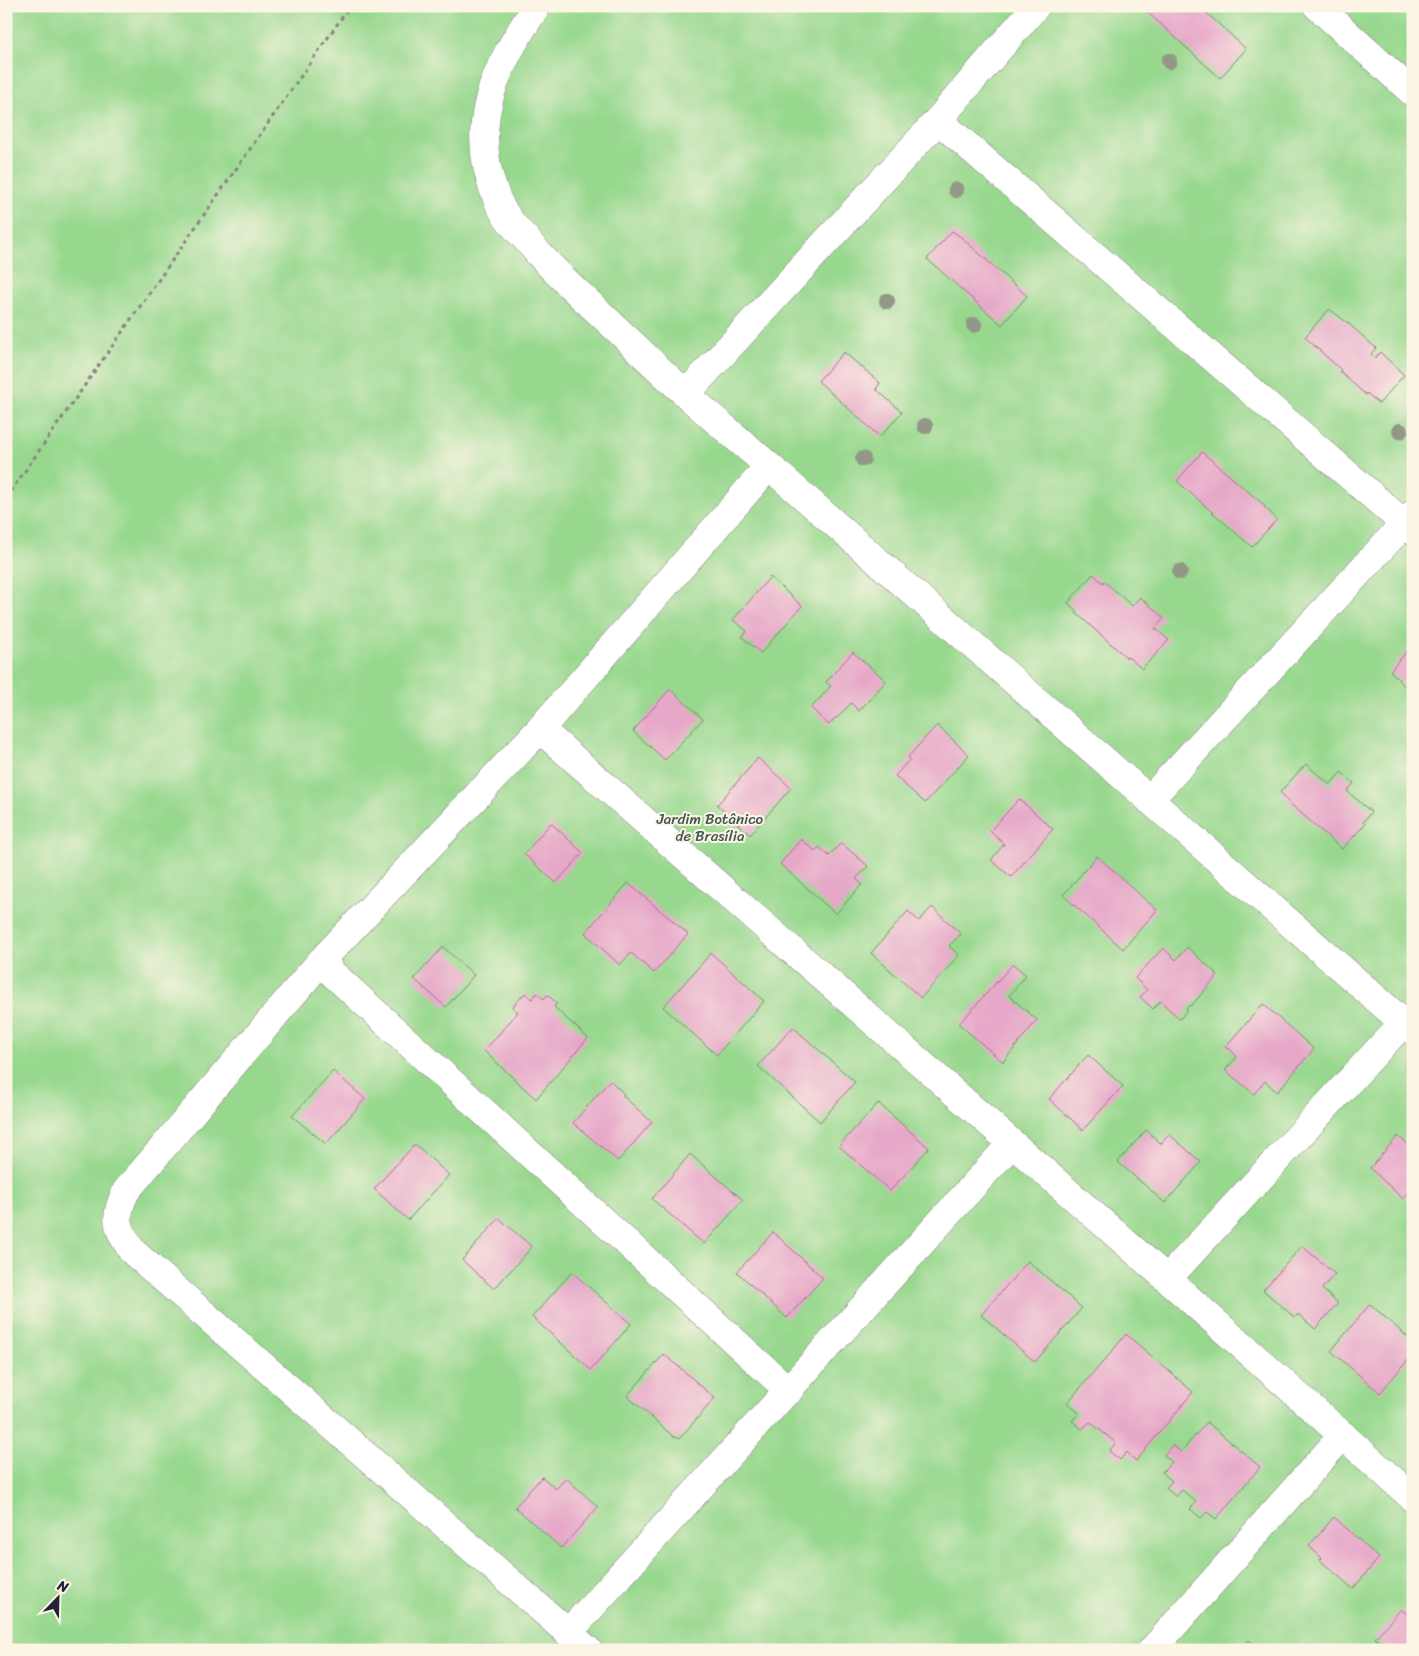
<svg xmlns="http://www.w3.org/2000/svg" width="1419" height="1656" font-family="Sriracha,sans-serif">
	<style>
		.green { fill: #97d88e; stroke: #5c7d64 }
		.building { fill: #e6a7c8 }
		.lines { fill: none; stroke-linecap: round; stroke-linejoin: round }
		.minor-casing { stroke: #8a8280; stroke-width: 29 }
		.path { stroke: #8a8280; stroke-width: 3; stroke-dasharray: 4 4; stroke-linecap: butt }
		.minor { stroke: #fff; stroke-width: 28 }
		.tree { fill: #939787 }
		.labels { text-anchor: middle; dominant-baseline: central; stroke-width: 4; stroke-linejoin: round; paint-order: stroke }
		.park-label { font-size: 15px; fill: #455954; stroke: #fcf5e5 }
	</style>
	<rect width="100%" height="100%" fill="#fcf5e5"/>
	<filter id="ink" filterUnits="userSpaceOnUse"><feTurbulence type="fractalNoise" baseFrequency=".02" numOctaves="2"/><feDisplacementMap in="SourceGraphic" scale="10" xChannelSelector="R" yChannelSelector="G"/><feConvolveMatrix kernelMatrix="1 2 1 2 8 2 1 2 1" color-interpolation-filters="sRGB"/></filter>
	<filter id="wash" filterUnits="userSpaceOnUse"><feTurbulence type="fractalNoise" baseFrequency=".0096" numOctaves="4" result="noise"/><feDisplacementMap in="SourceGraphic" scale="20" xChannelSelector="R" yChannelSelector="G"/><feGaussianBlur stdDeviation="1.12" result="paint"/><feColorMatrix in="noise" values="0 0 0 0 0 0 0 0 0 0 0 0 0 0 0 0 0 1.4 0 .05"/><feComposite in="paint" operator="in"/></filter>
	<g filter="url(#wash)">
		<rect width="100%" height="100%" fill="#f2e3c5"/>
		<path class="green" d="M6 6H1413V1650H6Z"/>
		<g id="blocks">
			<path class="building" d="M1151 6H1199L1246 49 1220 78 1146 11Z
				M952 231 962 238 1027 296 1002 325 927 259Z
				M1329 309 1348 323 1376 348 1371 354 1375 358 1380 352 1404 375 1379 404 1367 393 1366 395 1340 372 1341 370 1305 337Z
				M844 352 880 383 876 389 902 412 880 437 818 381Z
				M1202 452 1265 506 1264 507 1277 519 1252 547 1177 481Z
				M1093 574 1103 583 1104 581 1132 606 1140 597 1164 618 1155 628 1169 640 1142 669 1128 657 1127 658 1076 613 1077 611 1068 603Z
				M770 577 802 606 761 653 742 637 747 631 733 620Z
				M1413 644V693L1398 680 1399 679 1390 671Z
				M853 652 886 681 859 711 851 703 837 718 836 717 829 725 811 708 831 686 826 682Z
				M670 689 703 719 665 760 633 731Z
				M937 725 969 755 925 803 895 776 910 759 908 757Z
				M758 758 791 788 750 835 717 805Z
				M1306 764 1330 785 1341 772 1354 783 1347 791 1371 812 1363 822 1365 824 1342 849 1287 801 1288 800 1280 792Z
				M1019 799 1053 829 1011 877 991 860 1004 844 990 831Z
				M551 823 583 853 556 883 524 854Z
				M801 839 815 851 819 847 829 856 841 843 868 866 856 879 862 884 836 914 780 864Z
				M1097 856 1157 910 1123 949 1063 895Z
				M628 883 688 934 654 973 631 953 620 965 585 933Z
				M932 907 961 934 949 946 959 955 921 998 871 953 908 911 919 921Z
				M443 947 474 975 446 1007 414 979Z
				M1187 947 1218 975 1191 1006 1190 1005 1186 1009 1187 1010 1180 1019 1160 1001 1153 1009 1140 997 1147 990 1135 978 1163 948 1176 960Z
				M711 953 764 1001 717 1055 663 1007Z
				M1013 964 1026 975 1009 996 1037 1020 1003 1062 959 1024Z
				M525 993 532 999 537 993 544 999 547 995 557 1003 554 1007 588 1038 536 1099 484 1051 518 1012 512 1007Z
				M1263 1004 1314 1049 1277 1092 1265 1081 1254 1094 1225 1070 1237 1057 1229 1048 1228 1049 1225 1047Z
				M793 1027 855 1082 820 1122 758 1066Z
				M1088 1055 1123 1086 1083 1130 1049 1099Z
				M333 1071 365 1099 326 1144 292 1116Z
				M610 1080 624 1094 623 1096 652 1122 618 1161 573 1123Z
				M878 1103 929 1148 890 1191 839 1146Z
				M1146 1130 1161 1144 1169 1134 1201 1162 1165 1203 1118 1162Z
				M1398 1136 1413 1149V1188L1403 1199 1370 1168Z
				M415 1144 449 1175 408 1220 374 1189Z
				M690 1154 743 1200 704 1244 652 1199Z
				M499 1218 532 1247 494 1289 462 1260Z
				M773 1232 823 1278 787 1318 737 1272Z
				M1302 1246 1335 1274 1322 1289 1338 1303 1315 1329 1298 1314 1295 1318 1263 1290Z
				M1028 1261 1082 1308 1035 1362 981 1315Z
				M572 1272 631 1324 591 1370 532 1317Z
				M1370 1304 1413 1342V1354L1380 1393 1331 1351Z
				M1126 1334 1193 1392 1136 1461 1127 1452 1120 1460 1109 1451 1116 1443 1090 1422 1082 1429 1072 1421 1079 1413 1067 1403 1109 1355Z
				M664 1354 715 1398 679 1439 677 1437 675 1438 627 1396Z
				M1207 1422 1260 1467 1216 1519 1207 1512 1201 1518 1190 1509 1196 1502 1182 1490 1176 1497 1166 1488 1172 1481 1162 1472 1172 1462 1164 1455 1172 1445 1181 1452Z
				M542 1477 556 1489 566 1478 598 1507 561 1548 515 1507Z
				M1334 1517 1379 1558 1353 1589 1320 1560 1322 1558 1309 1546Z
				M1401 1609 1413 1620V1650H1389L1375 1638Z
				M1249 1640 1260 1650H1240Z"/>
		</g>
	</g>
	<g filter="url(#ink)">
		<use href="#blocks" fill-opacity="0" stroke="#8a8280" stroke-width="1"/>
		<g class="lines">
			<g class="minor-casing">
				<path id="minor" d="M537 6C495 67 466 125 497 199 503 214 515 228 526 239 550 268 578 293 606 319 633 344 659 370 686 394 713 419 742 442 769 466L1413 1031
					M1317 6 1413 93
					M938 120 1413 531
					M686 394 938 120 1036 6
					M540 729 1167 1279 1413 1498
					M1149 800 1413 514
					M320 962 789 1391
					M1167 1279 1403 1023
					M568 1633 1012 1143
					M588 1650 132 1251C117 1227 113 1218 126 1191L320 962 540 729 769 466
					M1152 1650 1343 1435"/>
			</g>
			<path class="path" d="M6 498 350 6"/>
			<use href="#minor" class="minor"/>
		</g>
		<g class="tree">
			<circle cx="1169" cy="61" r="8"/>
			<circle cx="956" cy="190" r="8"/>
			<circle cx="887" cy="301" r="8"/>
			<circle cx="974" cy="325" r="8"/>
			<circle cx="925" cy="426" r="8"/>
			<circle cx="1400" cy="431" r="8"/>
			<circle cx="863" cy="459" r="8"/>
			<circle cx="1180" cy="572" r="8"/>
		</g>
	</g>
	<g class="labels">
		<g class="park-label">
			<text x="710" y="819">Jardim Botânico<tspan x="710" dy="17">de Brasília</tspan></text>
		</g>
	</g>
	<rect width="1419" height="1656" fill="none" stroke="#fcf5e5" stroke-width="25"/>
	<g transform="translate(58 1598) rotate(23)" stroke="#fcf5e5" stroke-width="4" paint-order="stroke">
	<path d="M0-4L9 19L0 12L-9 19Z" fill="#22223b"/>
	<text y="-8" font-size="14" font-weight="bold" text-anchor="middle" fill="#22223b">N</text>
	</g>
</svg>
